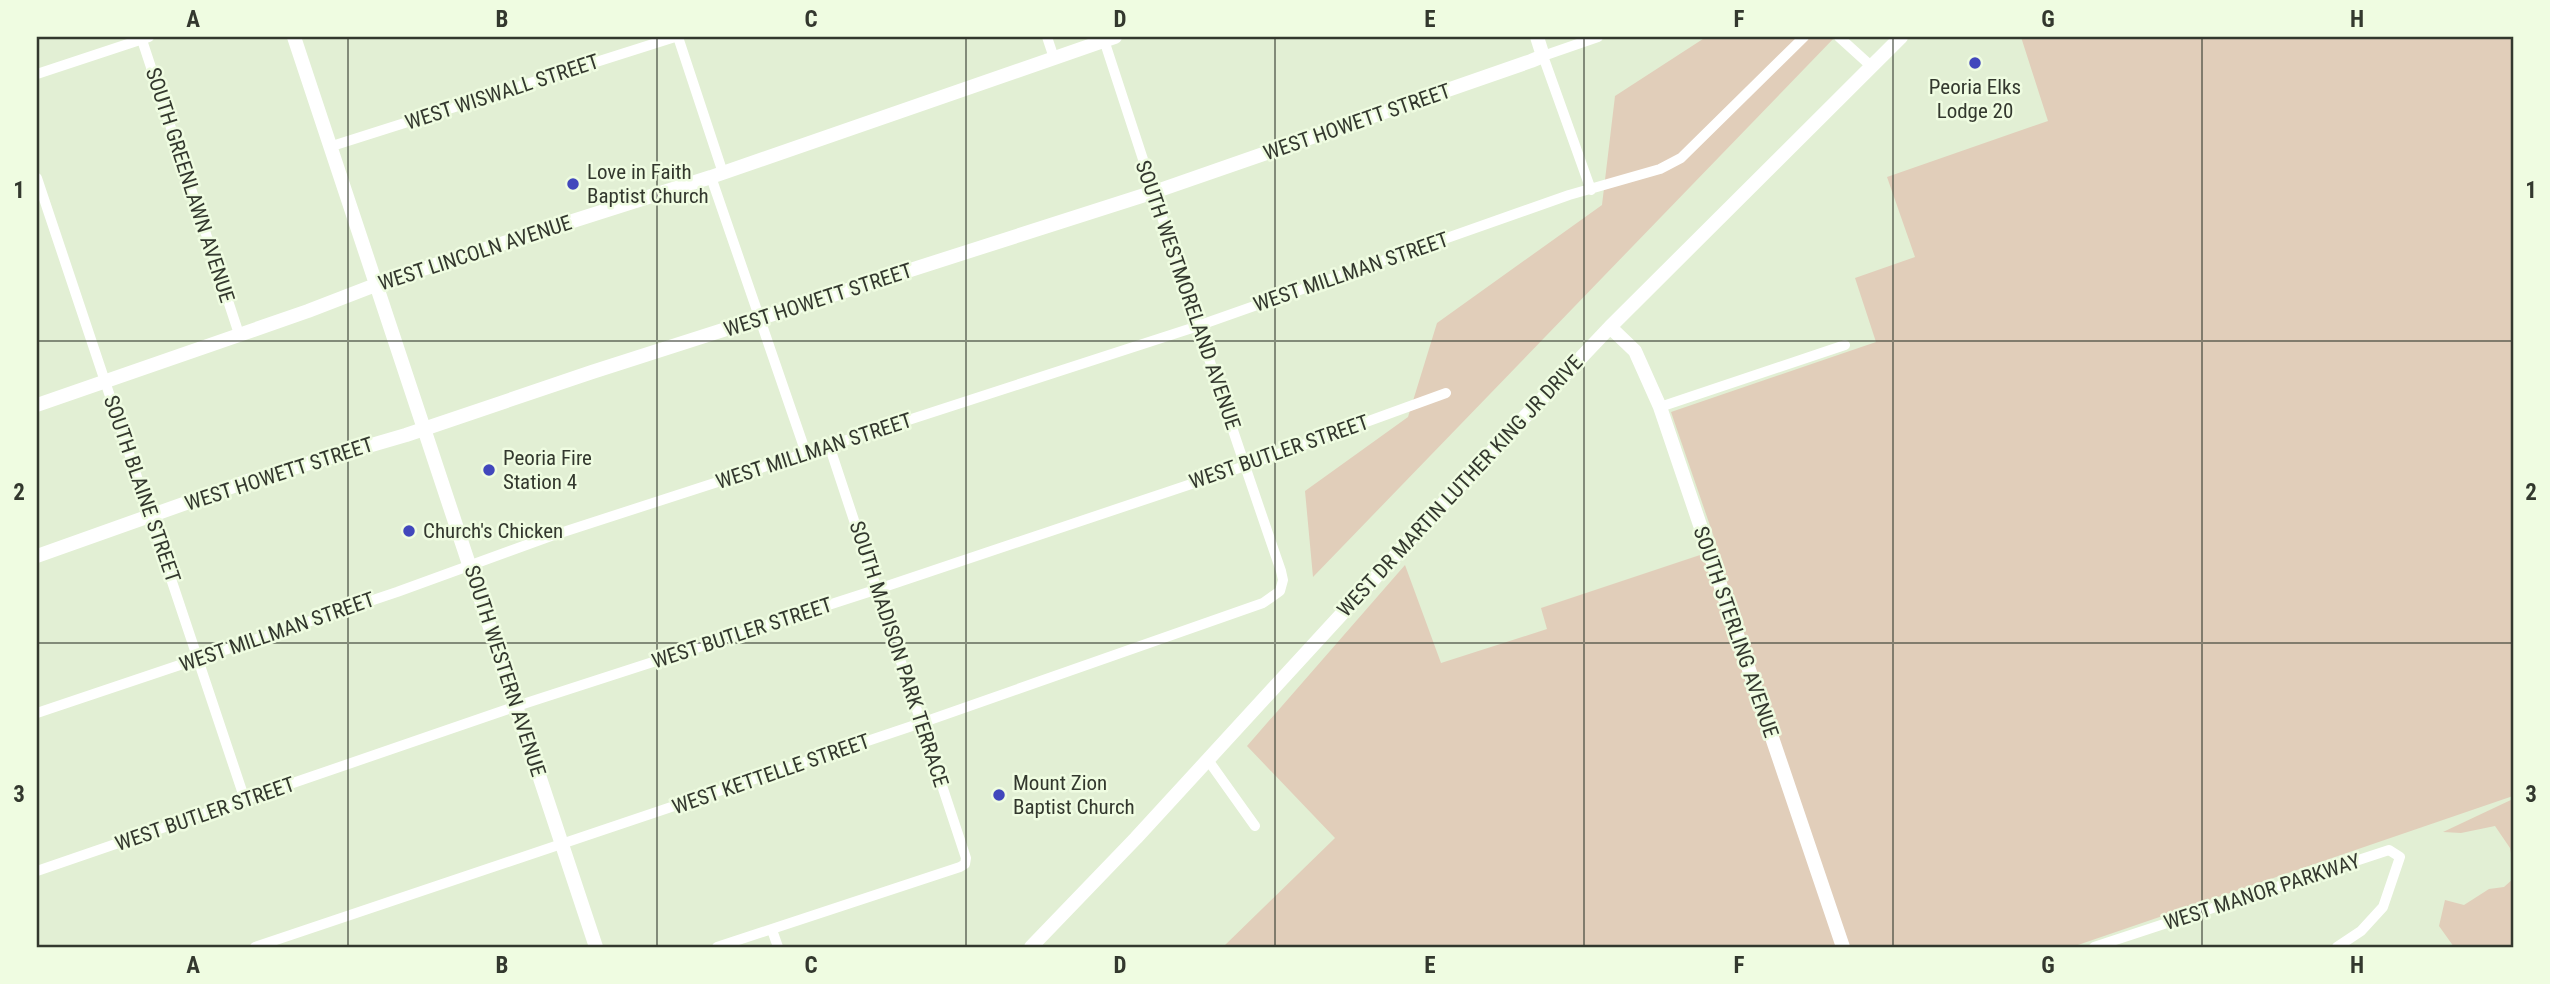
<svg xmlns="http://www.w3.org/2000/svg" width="2550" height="984" font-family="'Roboto Condensed',sans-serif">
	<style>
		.green { fill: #e1ceba }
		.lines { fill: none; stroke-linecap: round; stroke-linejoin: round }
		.street { stroke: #fff; stroke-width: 10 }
		.secondary { stroke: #fff; stroke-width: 14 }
		.grid { fill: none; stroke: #33382e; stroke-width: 2; stroke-opacity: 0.55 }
		.poi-dot { fill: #4147bc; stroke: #effce1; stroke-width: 2.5 }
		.labels { text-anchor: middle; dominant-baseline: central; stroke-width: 5; stroke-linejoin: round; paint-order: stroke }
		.poi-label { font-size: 21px; fill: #33382e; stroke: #effce1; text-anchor: start }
		.street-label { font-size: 21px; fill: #33382e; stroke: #effce1 }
		.neatline { fill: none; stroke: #33382e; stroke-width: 2.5 }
		.grid-label { font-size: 23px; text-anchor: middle; font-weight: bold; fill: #33382e }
	</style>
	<rect width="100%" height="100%" fill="#e2efd4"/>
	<path class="green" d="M1706 37H1835L1313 577 1305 491 1408 417 1437 323 1602 205 1615 96Z
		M2021 37H2513V796L2072 947H1223L1335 838 1247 746 1405 565 1441 663 1547 629 1541 608 1718 549 1671 412 1876 342 1855 278 1915 257 1887 177 2048 121Z
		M2513 799V864L2510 848 2495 826 2461 833 2443 832Z
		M2513 879V947H2454L2439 926 2445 900 2464 905 2489 889 2504 887Z"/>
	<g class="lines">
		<path class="street" d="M141 37 239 334
			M678 37 723 173
			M1047 37 1054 58
			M1839 37 1871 66
			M37 74 149 37
			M329 147 675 37
			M711 177 806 453
			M37 178 245 800
			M1591 190 1543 56 1598 37
			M1660 407 1845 345
			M37 713 397 592 551 536 1189 329 1569 195 1660 169 1681 158 1804 37
			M1208 760 1255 826
			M37 871 517 706 878 589 1245 466 1446 393
			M772 930 778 947
			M255 947 921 723 1263 603 1280 591 1283 580 1281 571C1220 395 1162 218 1104 40
			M717 947 960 867 965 864 966 858 829 445
			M2094 947 2389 850 2400 857 2383 907 2361 931 2337 947"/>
		<path class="secondary" d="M294 37 596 947
			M1610 327 1635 351 1660 407 1843 947
			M37 405 308 311 391 279 711 177 1115 37
			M37 556 248 481 406 435 592 372 1154 192 1531 61 1543 56 1537 37
			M1031 947 1136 838 1452 494 1610 327 1901 37"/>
	</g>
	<path class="grid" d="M348 37V947M657 37V947M966 37V947M1275 37V947M1584 37V947M1893 37V947M2202 37V947M37 341H2513M37 643H2513"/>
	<g class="poi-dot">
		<circle cx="1975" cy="63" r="7"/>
		<circle cx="573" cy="184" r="7"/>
		<circle cx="489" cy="470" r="7"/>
		<circle cx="409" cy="531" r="7"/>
		<circle cx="999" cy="795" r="7"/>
	</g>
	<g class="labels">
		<g class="poi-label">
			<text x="1975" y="87" text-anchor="middle">Peoria Elks<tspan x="1975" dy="24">Lodge 20</tspan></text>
			<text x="587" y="172">Love in Faith<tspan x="587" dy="24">Baptist Church</tspan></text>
			<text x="503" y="458">Peoria Fire<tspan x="503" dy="24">Station 4</tspan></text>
			<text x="423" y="531">Church's Chicken</text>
			<text x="1013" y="783">Mount Zion<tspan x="1013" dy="24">Baptist Church</tspan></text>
		</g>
		<g class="street-label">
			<text transform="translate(502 92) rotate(-18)">WEST WISWALL STREET</text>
			<text transform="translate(1357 122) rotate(-19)">WEST HOWETT STREET</text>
			<text transform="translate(190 185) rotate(72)">SOUTH GREENLAWN AVENUE</text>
			<text transform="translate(475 253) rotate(-18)">WEST LINCOLN AVENUE</text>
			<text transform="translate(1351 272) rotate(-19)">WEST MILLMAN STREET</text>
			<text transform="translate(1188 295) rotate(71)">SOUTH WESTMORELAND AVENUE</text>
			<text transform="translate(818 300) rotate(-18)">WEST HOWETT STREET</text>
			<text transform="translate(814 451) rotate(-18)">WEST MILLMAN STREET</text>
			<text transform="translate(1279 452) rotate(-19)">WEST BUTLER STREET</text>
			<text transform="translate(279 474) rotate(-18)">WEST HOWETT STREET</text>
			<text transform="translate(1460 486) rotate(-47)">WEST DR MARTIN LUTHER KING JR DRIVE</text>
			<text transform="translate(142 489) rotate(71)">SOUTH BLAINE STREET</text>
			<text transform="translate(277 632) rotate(-19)">WEST MILLMAN STREET</text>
			<text transform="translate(1736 632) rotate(71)">SOUTH STERLING AVENUE</text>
			<text transform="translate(742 633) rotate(-18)">WEST BUTLER STREET</text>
			<text transform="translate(899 654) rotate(72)">SOUTH MADISON PARK TERRACE</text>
			<text transform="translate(505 671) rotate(72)">SOUTH WESTERN AVENUE</text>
			<text transform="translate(771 774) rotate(-19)">WEST KETTELLE STREET</text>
			<text transform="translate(205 814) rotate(-19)">WEST BUTLER STREET</text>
			<text transform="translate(2262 892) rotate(-18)">WEST MANOR PARKWAY</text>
		</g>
	</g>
	<rect width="2550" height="984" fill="none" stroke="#effce1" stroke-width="77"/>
	<rect x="38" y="38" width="2474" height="908" class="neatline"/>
	<g class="grid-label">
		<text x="193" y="27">A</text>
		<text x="502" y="27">B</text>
		<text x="811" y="27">C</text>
		<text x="1120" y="27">D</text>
		<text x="1430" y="27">E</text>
		<text x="1739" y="27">F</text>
		<text x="2048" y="27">G</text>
		<text x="2357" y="27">H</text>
		<text x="19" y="198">1</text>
		<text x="2531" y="198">1</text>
		<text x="19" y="500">2</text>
		<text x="2531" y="500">2</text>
		<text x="19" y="802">3</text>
		<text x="2531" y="802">3</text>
		<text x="193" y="973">A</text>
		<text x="502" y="973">B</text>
		<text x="811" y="973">C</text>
		<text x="1120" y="973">D</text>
		<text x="1430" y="973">E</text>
		<text x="1739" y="973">F</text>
		<text x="2048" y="973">G</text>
		<text x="2357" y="973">H</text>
	</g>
</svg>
